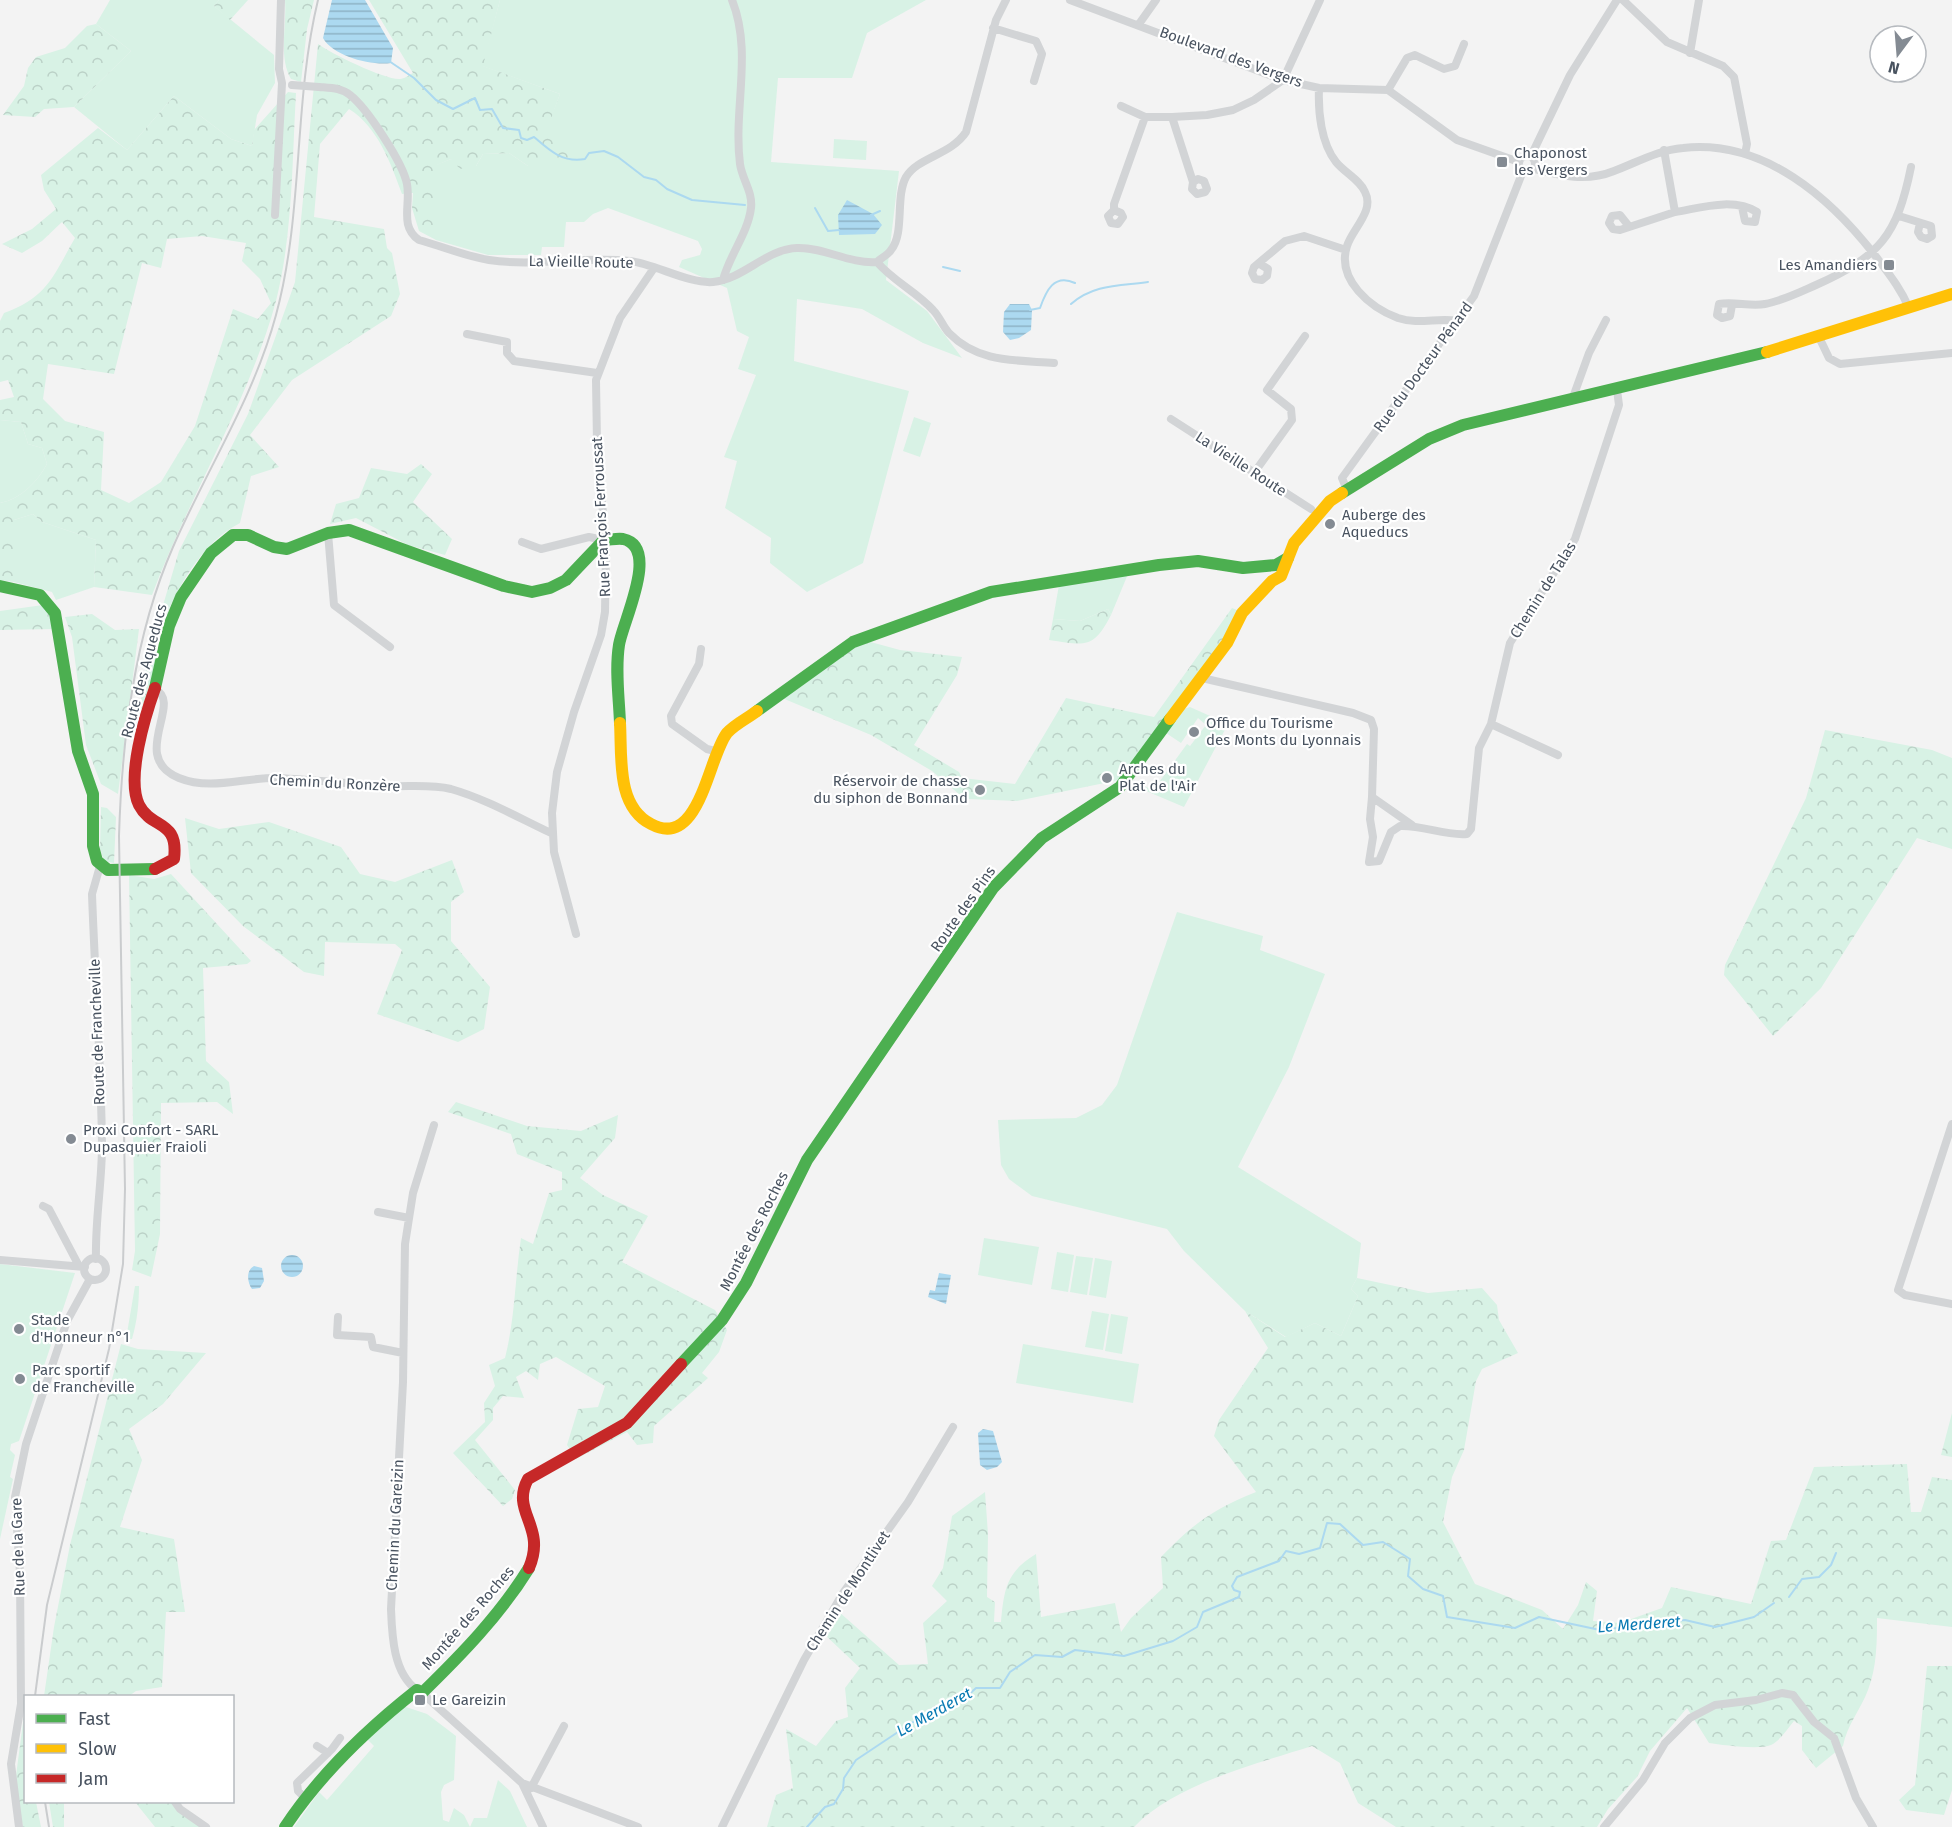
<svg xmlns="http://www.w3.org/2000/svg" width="1952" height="1827" font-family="'Fira Sans',sans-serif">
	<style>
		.green { fill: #d8f2e5 }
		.forest { fill: url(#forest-crowns); fill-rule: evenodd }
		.water { fill: url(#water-rules) }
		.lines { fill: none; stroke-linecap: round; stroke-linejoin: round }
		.stream { stroke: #acd9f0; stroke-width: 2 }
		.street { stroke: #d2d4d6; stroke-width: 8 }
		.fast { stroke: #4caf50; stroke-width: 12 }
		.slow { stroke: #ffc107; stroke-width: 12 }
		.jam { stroke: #c62828; stroke-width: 12 }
		.rail { stroke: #caccce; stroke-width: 2 }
		.street-bridge { stroke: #d2d4d6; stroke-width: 8 }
		.poi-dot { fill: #848b93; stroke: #fff; stroke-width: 2 }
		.labels { text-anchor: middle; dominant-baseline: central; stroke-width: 4.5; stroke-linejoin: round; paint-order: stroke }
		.street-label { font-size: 15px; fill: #495360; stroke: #fff }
		.poi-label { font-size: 15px; fill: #495360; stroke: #fff; text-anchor: start }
		.water-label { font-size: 16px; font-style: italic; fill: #097ab3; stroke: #fff }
	</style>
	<defs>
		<pattern id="forest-crowns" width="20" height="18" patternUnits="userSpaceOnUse" patternTransform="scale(1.5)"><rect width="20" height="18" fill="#d8f2e5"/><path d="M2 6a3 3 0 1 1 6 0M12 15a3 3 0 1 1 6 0" fill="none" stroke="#bbd1c7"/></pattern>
		<pattern id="water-rules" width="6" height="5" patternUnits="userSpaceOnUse" patternTransform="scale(1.5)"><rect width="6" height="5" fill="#acd9f0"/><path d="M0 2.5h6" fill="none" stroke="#8eb3c6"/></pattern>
	</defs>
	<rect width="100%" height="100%" fill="#f3f3f3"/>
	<path class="green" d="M110 0H219L214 6 274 55 275 83 257 115 252 146 231 139 174 96 127 150 74 107 131 51 96 24Z
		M500 0H926L867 33 852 78H778L771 162 899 171 886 280 927 311 962 358 923 343 862 309 797 299 794 361 909 391 863 563 807 592 770 563 771 538 725 508 737 461 724 457 756 375 738 369 749 337 737 331 727 288 679 267 682 260 700 255 702 249 698 241 608 208 593 214 584 222H566L564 247H542L541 255H488L436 240V165L451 159 476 166 483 154 509 153 528 166 544 135 560 94 482 66Z
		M834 139 867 141 866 160 833 158Z
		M914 417 931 423 920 457 903 451Z
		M0 420 21 422 28 444 42 448 47 464C37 482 21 499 0 503Z
		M33 514 42 522 96 540 94 587 56 600 52 592 14 582V520Z
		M1128 574 1111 615 1108 609 1080 621 1053 619 1059 585Z
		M1190 707 1228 724 1184 807 1132 785 1135 783 1160 792 1162 789 1157 785 1187 744 1190 746 1206 725 1198 718 1181 743 1166 733 1184 709Z
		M1177 912 1263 936 1260 950 1325 974 1289 1067 1238 1167 1361 1243 1357 1278 1351 1289 1358 1296 1341 1336 1315 1323 1286 1337 1245 1311 1184 1251 1167 1229 1032 1196 1009 1179 1001 1165 998 1120 1076 1118 1102 1105 1117 1085Z
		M984 1238 1039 1247 1032 1285 978 1275Z
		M1057 1252 1074 1255 1068 1292 1051 1289Z
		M1076 1256 1093 1258 1087 1295 1070 1292Z
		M1095 1258 1112 1261 1106 1298 1089 1295Z
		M0 1264 75 1273 19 1441 11 1444 10 1450 15 1455 10 1477 13 1479 0 1539Z
		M135 1286H139C139 1304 137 1322 132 1339H126Z
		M1092 1311 1109 1314 1103 1350 1085 1347Z
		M1111 1314 1128 1317 1122 1354 1105 1351Z
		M1023 1344 1139 1364 1133 1403 1016 1383Z
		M403 1706 427 1714 456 1736 454 1780 444 1785 441 1792 443 1820 449 1822 454 1808 464 1815 470 1827 474 1818H487L498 1780 510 1791 527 1827H294L319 1792 327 1800 374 1746 365 1737Z"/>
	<path class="forest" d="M219 0H248L230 20 214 6Z
		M285 0H314L307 29 301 82 291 79C278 56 287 27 285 0Z
		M369 0H500L483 66 560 94 545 135 579 159 528 166 509 153 483 154 476 166 460 169 451 159 437 165 436 240 419 231 412 208 413 193 402 194C391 164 378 127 349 109L320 144 314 217 384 229 387 248 392 253 400 294 391 316 292 380 250 435 279 467 251 476 240 523C202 542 175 590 161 629 156 645 156 664 152 680 149 690 144 701 141 711V693L151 646 179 551 248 414 295 282 318 44C330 53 385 80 400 79 404 79 409 75 413 73Z
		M96 24 131 51 74 107 44 109 35 117 3 115 24 86 28 68 36 57 65 48 87 26Z
		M288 92 296 93C292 162 293 233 276 301 248 404 189 496 152 595L94 587 96 540 42 522 33 514 14 520V582L0 580V503C21 499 37 482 47 464L42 448 28 444 21 422 0 420V400L14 397 8 380 0 382V321L4 313C48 297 53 276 75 238L62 222 42 241 22 253 2 244 32 229 56 209 44 190 41 175 98 128 127 150 174 96 231 139 252 146 254 130ZM202 236 246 243 242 261 260 279 271 303 258 319 233 309 195 426 161 482 129 503 101 490 104 432 65 421 43 399 48 364 114 374 142 263 161 268 167 239Z
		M421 464 432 474 413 502 452 539 445 555 408 545 356 518 330 524 336 504 359 498 371 468 407 474Z
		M43 605 50 615 54 629 0 630V611Z
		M1232 608 1242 612 1124 779 1017 801 969 799 960 795 932 771 871 735 782 698 855 646 867 641 900 650 962 657 957 675 914 745 959 772 962 778 1015 784 1066 698 1154 717Z
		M1108 609 1111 615C1093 650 1085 645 1049 640L1053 619 1080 621Z
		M92 614 115 630 139 629 118 794 101 784 86 745 72 637 65 617Z
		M1825 730 1932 750 1952 758V849L1917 838 1821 988 1773 1036 1724 975 1725 965 1806 798Z
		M101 807 107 808 116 817 114 863 104 861 100 849Z
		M185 818 219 829 269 822 341 847 360 874 395 882 452 860 464 892 451 902V941L490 987 484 1029 458 1042 377 1014 402 950 395 944 325 942 324 976 304 972 243 926 191 873Z
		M171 874 251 961 247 964 203 968 206 1061 229 1082 233 1114 217 1102 161 1103 160 1234 151 1277 132 1270 135 1251 129 875 154 879Z
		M456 1102 527 1126 581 1131 618 1115 615 1138 580 1178 603 1195 648 1216 622 1262 715 1310 727 1330 719 1352 702 1373 708 1378 654 1426 653 1443 637 1445 627 1432 576 1459 567 1445 578 1409 598 1407 605 1386 556 1357 540 1364 538 1380 526 1371 516 1377 524 1398 503 1396 493 1408V1420L475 1440 515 1490 512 1499 503 1506 453 1453 485 1422 484 1403 495 1386 489 1365 505 1358C515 1319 515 1278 521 1238L533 1244 549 1193 562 1190V1172L517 1154 511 1134 448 1112Z
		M1357 1278 1428 1293 1482 1288 1497 1305 1499 1320 1518 1353 1482 1369 1476 1381 1464 1450 1452 1477 1443 1522 1475 1584 1542 1610 1563 1629 1578 1605 1586 1582 1597 1591 1593 1621 1620 1623 1662 1608 1671 1587 1751 1604 1771 1541 1786 1540 1814 1467 1907 1464 1911 1512H1921L1932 1477 1952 1480V1627L1877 1618C1877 1641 1877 1667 1868 1690 1861 1709 1847 1725 1843 1746L1816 1768 1802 1750V1726L1794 1721C1787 1729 1781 1740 1771 1745 1759 1750 1722 1745 1709 1743L1687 1708 1650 1751 1637 1777 1608 1809 1597 1827H1396L1358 1803 1340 1763 1312 1746C1256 1764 1175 1784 1134 1827H767L776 1795 793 1788 786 1729 816 1746 836 1721 848 1717 845 1688 860 1668 823 1633 838 1611 899 1665 928 1664 923 1623 947 1601 932 1586 943 1568 952 1516 985 1492 988 1534 987 1597 995 1602 994 1622H1001C1004 1590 1006 1572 1036 1554L1041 1617 1115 1603 1121 1632 1131 1618 1163 1588 1161 1557C1194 1523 1212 1510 1256 1492L1214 1436 1219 1420 1268 1348 1245 1311 1285 1337 1315 1323 1341 1336 1358 1296 1351 1289Z
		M121 1344 138 1349 206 1353 163 1404 129 1429 142 1460 120 1527 174 1539 185 1612H166L162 1687 136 1691 129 1696H44L54 1627 70 1545Z
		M1952 1413V1457L1941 1455Z
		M1927 1666H1952V1790L1944 1815 1906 1810 1899 1800 1915 1785Z
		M25 1708 26 1802H36L41 1827H23L15 1783Z
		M49 1802H64V1827H53Z
		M135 1802H172L202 1827H155Z"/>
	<path class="water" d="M332 0H365L393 48 391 63C371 66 333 56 323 38Z
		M847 200 873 214 882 225 875 234 839 235 838 215Z
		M1010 304H1029L1032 310 1031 330 1019 338 1010 340 1003 332 1004 312Z
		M281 1266a11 11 0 1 1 22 0a11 11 0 1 1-22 0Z
		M254 1266 262 1268 264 1281 260 1288 252 1289C247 1282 246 1270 254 1266Z
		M939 1273 951 1275 946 1304 928 1297 930 1290 935 1291Z
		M983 1429 993 1431 1002 1462 997 1467 987 1470 980 1465 978 1433Z"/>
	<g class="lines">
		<path class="stream" d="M389 61 414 78 436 100 453 109 475 98 480 110 492 109 503 128 519 130 521 138 527 140 534 137C550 151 563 163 585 159L589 153 604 151 618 157 644 177 656 180 667 189 692 200 745 205
			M815 208 828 231 839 230
			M871 215 880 211
			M943 267 960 271
			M1071 304C1094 284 1120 286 1148 282
			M1030 310 1040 308C1046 291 1054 273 1075 283
			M1789 1597 1802 1579 1819 1577 1831 1565 1836 1553
			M807 1827 825 1807 834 1804 843 1789 844 1778 856 1760 913 1722 963 1700 976 1688H1000L1010 1672 1035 1655 1062 1657 1075 1650 1124 1656 1173 1641 1197 1627 1203 1612 1239 1597 1240 1592 1234 1590 1232 1586 1237 1577 1279 1561 1286 1551 1299 1554 1320 1548 1327 1523 1340 1524 1363 1545 1383 1542 1410 1559 1408 1576 1423 1589 1443 1596 1447 1617 1515 1628 1539 1617 1600 1630 1685 1620 1715 1627 1754 1617 1774 1603"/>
		<path class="street" d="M1070 0 1283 80 1319 88 1388 90 1457 140 1519 162
			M1623 0 1667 42 1723 66 1734 77 1747 144 1745 154
			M1139 24 1156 0
			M993 28 1036 41 1042 54 1034 81
			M1690 53 1699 0
			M319 87C330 88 342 88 350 95 367 108 403 163 407 184 411 205 399 226 419 240 441 246 465 256 489 260 535 267 583 256 630 261 655 264 689 284 713 282 744 279 766 249 797 248 824 247 849 264 877 262
			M1319 88C1318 112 1321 143 1336 162 1345 173 1360 180 1365 192 1375 211 1352 229 1347 246 1336 280 1371 308 1398 318 1419 325 1439 317 1458 321
			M1388 90 1407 58 1415 55 1444 69 1455 66 1464 44
			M1121 106 1145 117H1172L1207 115 1233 110 1254 100 1283 80 1320 0
			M1172 117 1193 182 1192 189 1197 194 1205 192 1207 189 1204 181 1198 179 1193 182
			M1664 150 1675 212C1700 208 1733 197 1757 212L1755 222 1745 221 1742 207
			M1519 164a8 8 0 1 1 16 0a8 8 0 1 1-16 0Z
			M1531 156 1570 75 1617 0
			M1534 169C1561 176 1587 182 1614 171 1638 162 1658 150 1683 148 1764 139 1831 198 1877 258 1889 274 1901 289 1909 308
			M1114 210 1121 213 1123 217 1118 224 1111 223 1108 216 1114 210V204L1145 117
			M275 215 282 83 279 69 281 0
			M1899 216 1931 226 1932 236 1927 239 1921 237 1918 232 1920 223
			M1628 225 1620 215 1612 216 1609 223 1613 229 1620 230 1675 212
			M877 262C881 258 888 255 891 250 905 233 895 197 906 177 918 157 951 155 966 132L996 20 1006 0
			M877 262C893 281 917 292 933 310 940 317 943 327 949 333 978 363 1016 360 1054 363
			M1260 264 1268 269 1267 276 1262 280 1255 279 1252 273 1254 267 1285 241 1304 236 1346 250
			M723 280C729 256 748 233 751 208 753 192 742 179 740 164 733 109 753 52 732 0
			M1732 305 1730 316 1722 318 1717 315 1719 304C1734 301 1750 307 1765 304 1782 301 1800 292 1816 285 1880 256 1897 236 1911 167
			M467 334 507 342V353L514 361 597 373
			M1818 335 1829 358 1840 364 1952 353
			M1572 400 1589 353 1606 320
			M1171 419 1311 509
			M1254 473 1292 420 1291 409 1267 390 1305 336
			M1347 490 1342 478 1474 296 1523 171
			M328 533 334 605 390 647
			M522 542 541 549 589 537 604 540
			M701 649 699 664 671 716 672 724 707 749 715 751
			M1202 678 1353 713 1371 720 1374 729 1372 797 1412 825
			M155 689C184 703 128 757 179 778 211 791 245 777 278 778 315 780 351 784 387 786 409 787 430 784 451 789 486 799 519 818 551 833
			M1491 724 1558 755
			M1372 797 1370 819 1373 837 1369 862 1379 861 1391 832 1400 826C1423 825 1445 836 1467 834L1471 829 1479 748 1491 724 1510 643 1575 539 1619 405 1617 390
			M576 934 554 852 552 813 557 772 574 712 601 635 605 612 606 549 597 443 596 380 620 318 654 268
			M1952 1124 1898 1290 1905 1295 1952 1304
			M43 1206 49 1209 79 1266
			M378 1212 409 1218
			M84 1269a11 11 0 1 1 22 0a11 11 0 1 1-22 0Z
			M96 1259C95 1220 102 1183 102 1145 101 1061 95 977 92 894L100 866
			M0 1260 85 1267
			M338 1317 337 1335 371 1337 373 1347 403 1353
			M417 1690C393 1673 392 1635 391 1609L403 1382 405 1244 413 1193 434 1125
			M422 1693 522 1783 543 1827
			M317 1746 328 1753
			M522 1783 638 1827
			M531 1788 564 1726
			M305 1798 298 1791 297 1783 332 1749 340 1738
			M175 1802 180 1809 206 1827
			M19 1827 11 1764 21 1704 20 1573 15 1497 26 1444 67 1321 90 1279
			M722 1827 804 1660 843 1593 908 1502 953 1427
			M1604 1827 1643 1780 1665 1743 1690 1718 1715 1705 1756 1700 1782 1693 1793 1695 1814 1722 1834 1738 1856 1798 1873 1827"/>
		<path class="fast" d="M1342 493 1429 439 1463 425 1767 352
			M0 586 40 595 55 613 78 751 93 794V846L97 861 108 870 155 869
			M155 688 169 626 181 597 211 553 233 535H248L274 547 287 549 328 533 349 530 504 586 532 592 550 588 566 580 604 540C610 540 617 538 623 539 661 547 622 623 619 645 615 670 619 697 620 723
			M757 711 853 642 991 592 1159 565 1198 561 1243 568 1276 565 1288 558
			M681 1364 722 1320 746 1283 807 1160 993 888 1042 838 1120 787 1170 719
			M285 1827C321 1773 366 1730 417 1690L422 1693C461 1655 500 1615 529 1568"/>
		<path class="slow" d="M1767 352 1952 294
			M1170 719 1227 643 1242 613 1272 581 1281 576 1294 543 1330 501 1342 493
			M620 723C622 757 616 806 651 824 700 850 708 757 727 733 735 724 748 718 757 711"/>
		<path class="jam" d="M155 869 174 859C179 819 152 830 139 805 126 778 145 716 155 688
			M529 1568C547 1526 510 1512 528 1479L627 1423 681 1364"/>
		<path class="rail" d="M35 1696 47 1605 109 1349 123 1264 125 1189 119 836C122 739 134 636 173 547 207 469 254 397 276 315 304 212 293 103 318 0
			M45 1802 49 1827"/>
		<path class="street-bridge" d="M292 85 319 87"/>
	</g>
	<g class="poi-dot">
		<rect x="1496" y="156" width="12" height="12" rx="3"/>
		<rect x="1883" y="259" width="12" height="12" rx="3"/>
		<circle cx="1330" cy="524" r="6"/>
		<circle cx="1194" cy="732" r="6"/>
		<circle cx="1107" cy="778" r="6"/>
		<circle cx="980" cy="790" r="6"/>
		<circle cx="71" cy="1139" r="6"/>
		<circle cx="19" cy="1329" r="6"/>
		<circle cx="20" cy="1379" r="6"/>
		<rect x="414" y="1694" width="12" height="12" rx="3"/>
	</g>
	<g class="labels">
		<g class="street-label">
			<text transform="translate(1231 57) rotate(20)">Boulevard des Vergers</text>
			<text transform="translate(581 262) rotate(1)">La Vieille Route</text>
			<text transform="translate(1423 367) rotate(-54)">Rue du Docteur Pénard</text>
			<text transform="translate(1241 464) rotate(33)">La Vieille Route</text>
			<text transform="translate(601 517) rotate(-93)">Rue François Ferroussat</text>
			<text transform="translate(1543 590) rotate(-58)">Chemin de Talas</text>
			<text transform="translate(144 671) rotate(-75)">Route des Aqueducs</text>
			<text transform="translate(335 783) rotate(3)">Chemin du Ronzère</text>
			<text transform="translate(963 909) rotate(-55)">Route des Pins</text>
			<text transform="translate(97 1032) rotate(-92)">Route de Francheville</text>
			<text transform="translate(754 1231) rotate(-63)">Montée des Roches</text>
			<text transform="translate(395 1525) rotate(-87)">Chemin du Gareizin</text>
			<text transform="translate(18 1547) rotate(-92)">Rue de la Gare</text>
			<text transform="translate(848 1591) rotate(-57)">Chemin de Montlivet</text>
			<text transform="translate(468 1618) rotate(-49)">Montée des Roches</text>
		</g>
		<g class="poi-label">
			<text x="1514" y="153">Chaponost<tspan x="1514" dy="17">les Vergers</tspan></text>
			<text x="1877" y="265" text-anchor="end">Les Amandiers</text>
			<text x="1342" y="515">Auberge des<tspan x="1342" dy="17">Aqueducs</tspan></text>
			<text x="1206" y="723">Office du Tourisme<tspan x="1206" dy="17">des Monts du Lyonnais</tspan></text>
			<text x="1119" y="769">Arches du<tspan x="1119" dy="17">Plat de l'Air</tspan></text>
			<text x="968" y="781" text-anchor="end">Réservoir de chasse<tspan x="968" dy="17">du siphon de Bonnand</tspan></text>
			<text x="83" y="1130">Proxi Confort - SARL<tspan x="83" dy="17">Dupasquier Fraioli</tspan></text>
			<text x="31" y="1320">Stade<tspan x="31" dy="17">d'Honneur n°1</tspan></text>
			<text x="32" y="1370">Parc sportif<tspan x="32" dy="17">de Francheville</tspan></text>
			<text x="432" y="1700">Le Gareizin</text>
		</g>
		<g class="water-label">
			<text transform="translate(1639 1624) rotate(-4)">Le Merderet</text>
			<text transform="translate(934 1712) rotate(-29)">Le Merderet</text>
		</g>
	</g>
	<rect x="24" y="1695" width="210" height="108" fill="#ffffff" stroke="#b6babf" stroke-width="1.5"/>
	<rect x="36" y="1714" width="30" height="9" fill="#4caf50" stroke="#b6babf" stroke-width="1.5"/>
	<text x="78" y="1725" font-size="18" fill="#495360">Fast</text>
	<rect x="36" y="1744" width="30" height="9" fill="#ffc107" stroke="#b6babf" stroke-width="1.5"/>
	<text x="78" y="1755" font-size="18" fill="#495360">Slow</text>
	<rect x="36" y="1774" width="30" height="9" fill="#c62828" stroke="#b6babf" stroke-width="1.5"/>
	<text x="78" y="1785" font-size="18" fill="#495360">Jam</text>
	<g transform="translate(1898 54) rotate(196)"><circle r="28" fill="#ffffff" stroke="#b6babf" stroke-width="1.5"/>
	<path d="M0-4.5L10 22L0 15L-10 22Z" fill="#848b93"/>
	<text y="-9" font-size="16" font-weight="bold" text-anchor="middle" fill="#495360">N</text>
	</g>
</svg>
